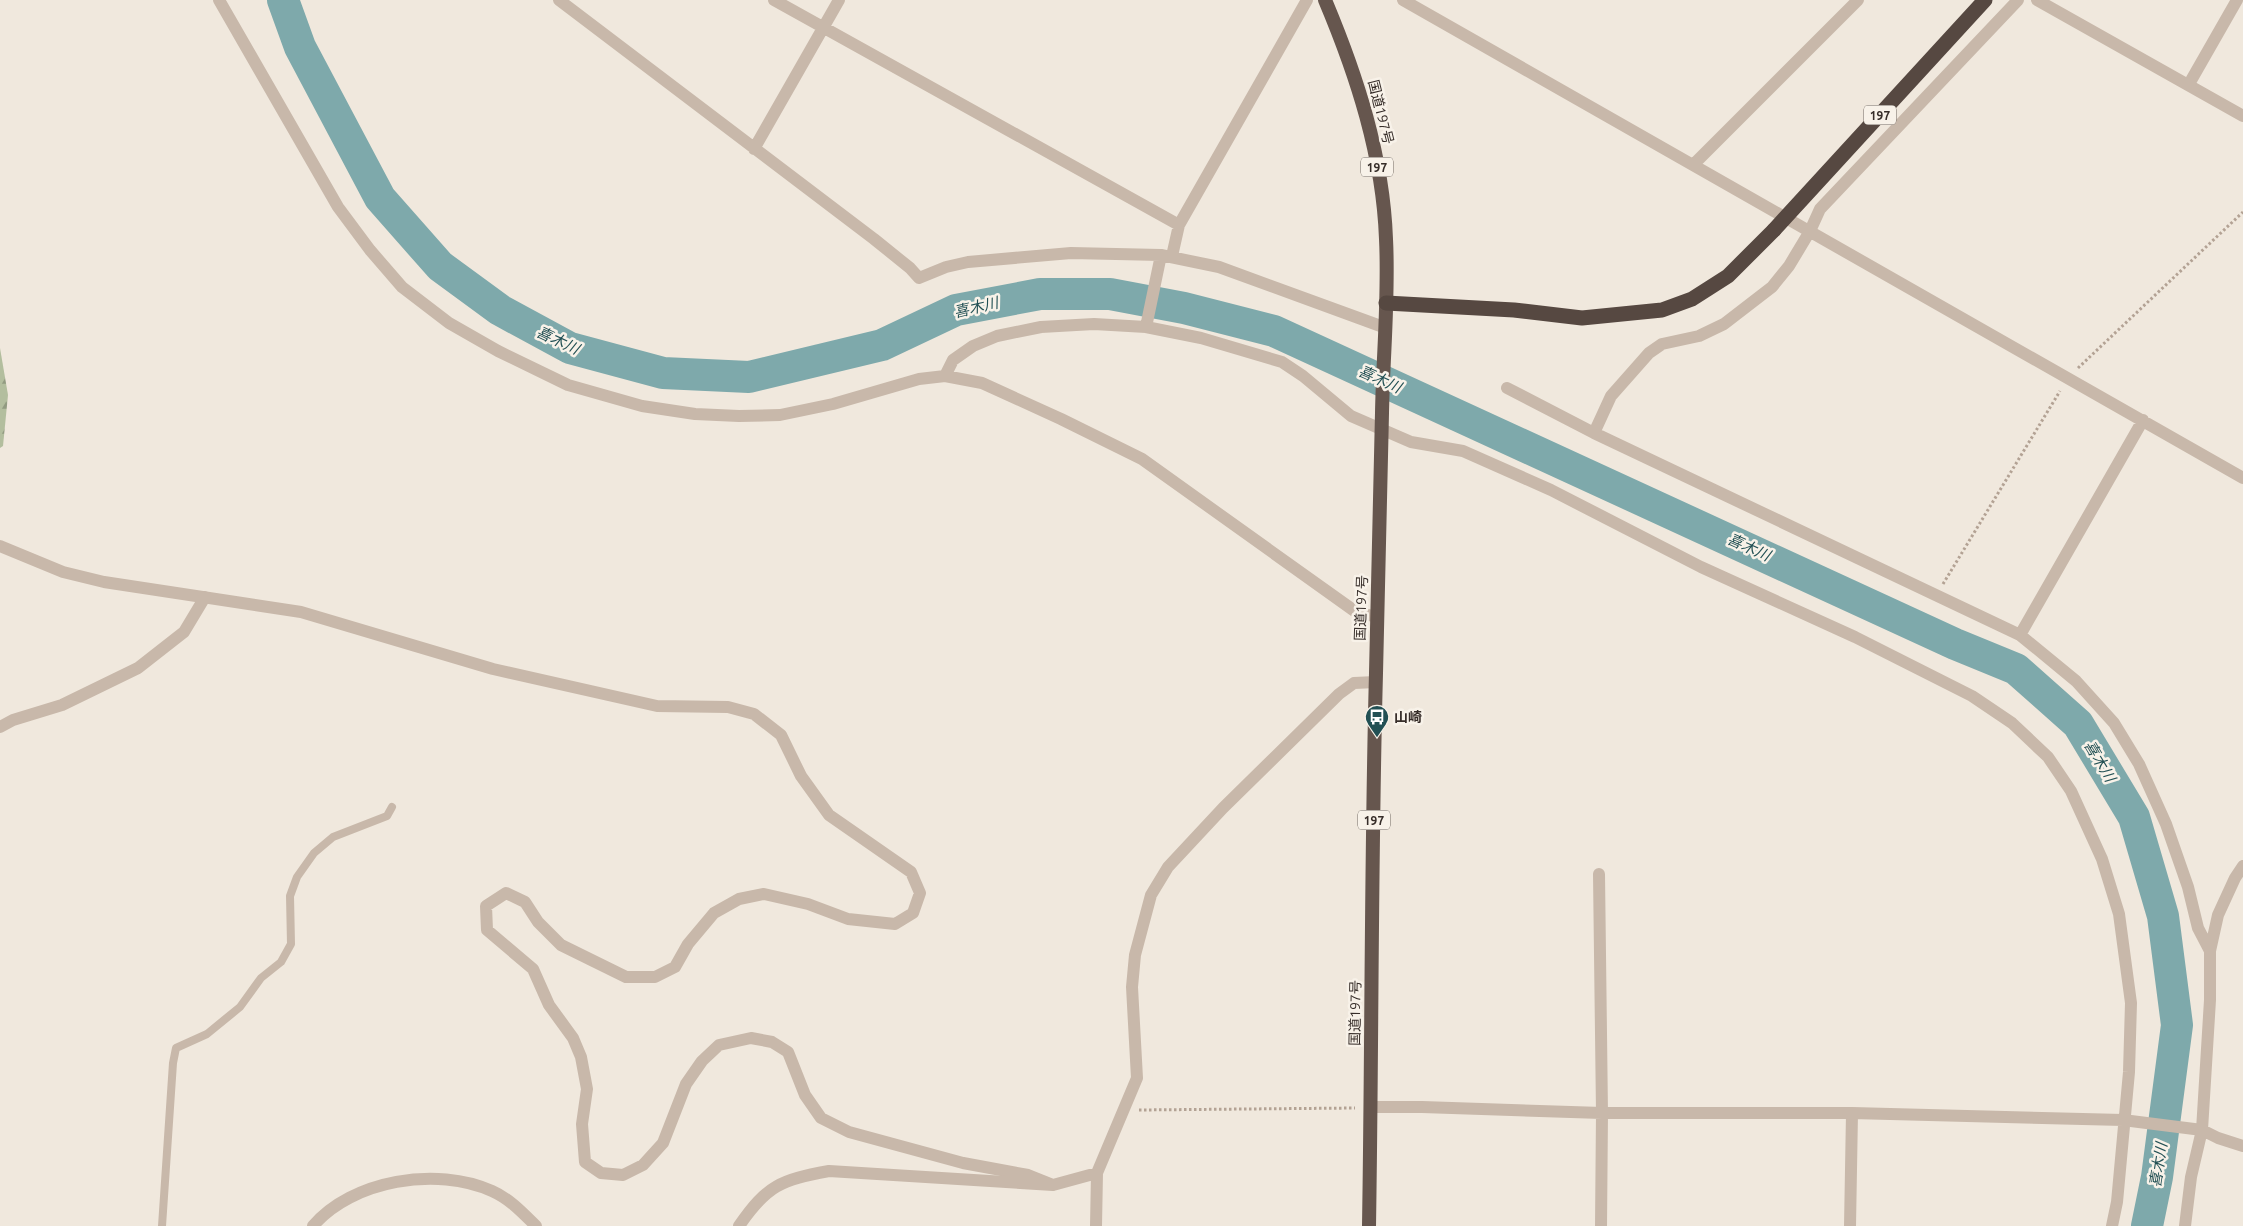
<svg xmlns="http://www.w3.org/2000/svg" width="2243" height="1226" font-family="Ubuntu,'Noto Sans JP',sans-serif">
	<style>
		.forest { fill: url(#forest-firs) }
		.lines { fill: none; stroke-linecap: round; stroke-linejoin: round }
		.river { stroke: #7ea9ab; stroke-width: 32 }
		.path { stroke: #b3a294; stroke-width: 3; stroke-dasharray: 2.5 2.5; stroke-linecap: butt }
		.service { stroke: #c8b8aa; stroke-width: 8 }
		.minor { stroke: #c8b8aa; stroke-width: 12 }
		.trunk { stroke: #66564e; stroke-width: 14 }
		.motorway { stroke: #564841; stroke-width: 15 }
		.motorway-bridge { stroke: #564841; stroke-width: 15 }
		.labels { text-anchor: middle; dominant-baseline: central; stroke-width: 5; stroke-linejoin: round; paint-order: stroke }
		.shield { fill: #f8f2e9; stroke: #706863; stroke-width: 1 }
		.shield-label { font-size: 12px; font-weight: bold; fill: #362d29 }
		.street-label { font-size: 14px; fill: #362d29; stroke: #f8f2e9 }
		.poi-label { font-size: 14px; font-weight: bold; fill: #362d29; stroke: #f8f2e9; text-anchor: start }
		.water-label { font-size: 15px; font-style: italic; fill: #225054; stroke: #f8f2e9 }
	</style>
	<defs>
		<pattern id="forest-firs" width="22" height="20" patternUnits="userSpaceOnUse" patternTransform="scale(1.25)"><rect width="22" height="20" fill="#b3be9e"/><path d="M5 1l3.5 6h-7zM16 11l3.5 6h-7z" fill="#929b81"/></pattern>
	</defs>
	<rect width="100%" height="100%" fill="#f0e8dd"/>
	<path class="forest" d="M0 348 8 395 3 446 0 448Z"/>
	<g class="lines">
		<path class="river" d="M283 0 300 47 380 198 440 266 500 310 570 348 663 373 749 377 882 345 956 310 1040 294H1110L1184 308 1274 331 1955 644 2016 669 2078 724 2134 817 2163 916 2177 1025 2157 1177 2147 1226"/>
		<path class="path" d="M2078 368 2243 212
			M1943 584 2060 391
			M1139 1110 1355 1108"/>
		<path class="service" d="M162 1226 173 1063 176 1048 207 1034 240 1007 261 978 281 962 291 944 290 896 297 877 314 853 333 837 387 816 392 807"/>
		<path class="minor" d="M219 0 338 207 370 250 402 287 449 323 498 351 568 385 642 406 695 414 739 416 780 415 833 404 919 379 945 376 982 383 1061 419 1142 459 1356 612 1377 617
			M559 0 874 239 910 268 919 278 946 267 968 262 1071 253 1161 255 1219 267 1386 328
			M774 0 1179 225
			M1403 0 2243 478
			M2037 0 2243 116
			M2189 84 2237 0
			M754 149 839 0
			M1693 165 1858 0
			M1172 256 1179 225 1307 0
			M1146 327 1161 255
			M945 376 953 360 973 346 997 336 1041 327 1094 324 1146 327 1201 338 1282 362 1303 376 1351 416 1411 442 1463 451 1551 490 1701 567 1855 637 1972 696 2012 723 2048 757 2071 791 2102 859 2119 914 2131 1003 2129 1072 2117 1202 2112 1226
			M1507 388 1594 433 2020 635 2076 681 2114 723 2139 764 2166 824 2188 887 2198 928 2210 951
			M1594 433 1611 396 1649 353 1662 344 1699 336 1724 324 1772 287 1789 266 1810 231 1820 209 2018 0
			M0 546 63 572 104 582 301 612 493 669 657 706 728 707 754 714 781 735 801 776 829 815 911 872 920 893 913 913 895 924 848 919 808 904 764 894 739 899 714 913 688 944 675 967 655 977H626L561 945 538 922 525 902 506 893 486 906 487 930 533 969 549 1005 573 1038 581 1057 587 1089 582 1124 585 1162 601 1173 623 1175 643 1165 663 1143 686 1084 702 1061 719 1045 751 1038 772 1042 788 1052 805 1095 821 1118 849 1132 963 1163 1028 1175 1053 1185
			M2020 635 2143 420
			M0 727 13 720 62 705 138 668 184 632 205 597
			M1599 874 1602 1113 1601 1226
			M1371 1107H1422L1602 1113H1852L2123 1120 2202 1130 2218 1138 2243 1146
			M313 1226C352 1180 437 1166 492 1191 510 1199 522 1212 536 1226
			M739 1226C767 1185 781 1180 829 1171L1053 1185 1097 1173
			M1096 1226 1097 1173 1137 1078 1132 987 1135 955 1151 895 1168 867 1223 808 1339 694 1354 683 1376 682
			M1850 1226 1852 1113
			M2185 1226 2191 1177 2202 1130 2210 1000V951L2218 915 2235 878 2243 866"/>
		<path class="trunk" d="M1325 0C1357 76 1383 156 1386 239 1389 297 1383 355 1382 413 1380 500 1378 587 1376 673 1371 858 1372 1042 1369 1226"/>
		<path class="motorway" d="M1386 303 1514 310 1582 318 1662 310 1692 299 1728 276 1774 230"/>
		<path class="motorway-bridge" d="M1774 230 1985 0"/>
	</g>
	<defs>
		<g id="bus-pin" transform="scale(1.25)"><path d="M0 17L-7.5 6A9.5 9.5 0 1 1 7.5 6Z" fill="#225054" stroke="#f8f2e9"/><path d="M-5-6H5V4H4V6H2V4H-2V6H-4V4H-5ZM-3.5-4V0h7V-4ZM-3.5 1.2v1.5H-2V1.2ZM2 1.2v1.5H3.5V1.2Z" fill="#fff"/></g>
	</defs>
	<g fill-rule="evenodd">
		<use href="#bus-pin" x="1377" y="717"/>
	</g>
	<g class="labels">
		<g class="shield">
			<rect x="1864" y="105.5" width="32" height="19" rx="4"/>
			<rect x="1361" y="157.5" width="32" height="19" rx="4"/>
			<rect x="1358" y="810.5" width="32" height="19" rx="4"/>
		</g>
		<g class="shield-label">
			<text x="1880" y="115">197</text>
			<text x="1377" y="167">197</text>
			<text x="1374" y="820">197</text>
		</g>
		<g class="street-label">
			<text transform="translate(1381 112) rotate(76)">国道197号</text>
			<text transform="translate(1361 608) rotate(-88)">国道197号</text>
			<text transform="translate(1355 1013) rotate(-89)">国道197号</text>
		</g>
		<g class="poi-label">
			<text x="1394" y="717">山崎</text>
		</g>
		<g class="water-label">
			<text transform="translate(976 307) rotate(-13)">喜木川</text>
			<text transform="translate(558 340) rotate(25)">喜木川</text>
			<text transform="translate(1380 379) rotate(24)">喜木川</text>
			<text transform="translate(1749 547) rotate(24)">喜木川</text>
			<text transform="translate(2100 761) rotate(59)">喜木川</text>
			<text transform="translate(2158 1165) rotate(-81)">喜木川</text>
		</g>
	</g>
</svg>
